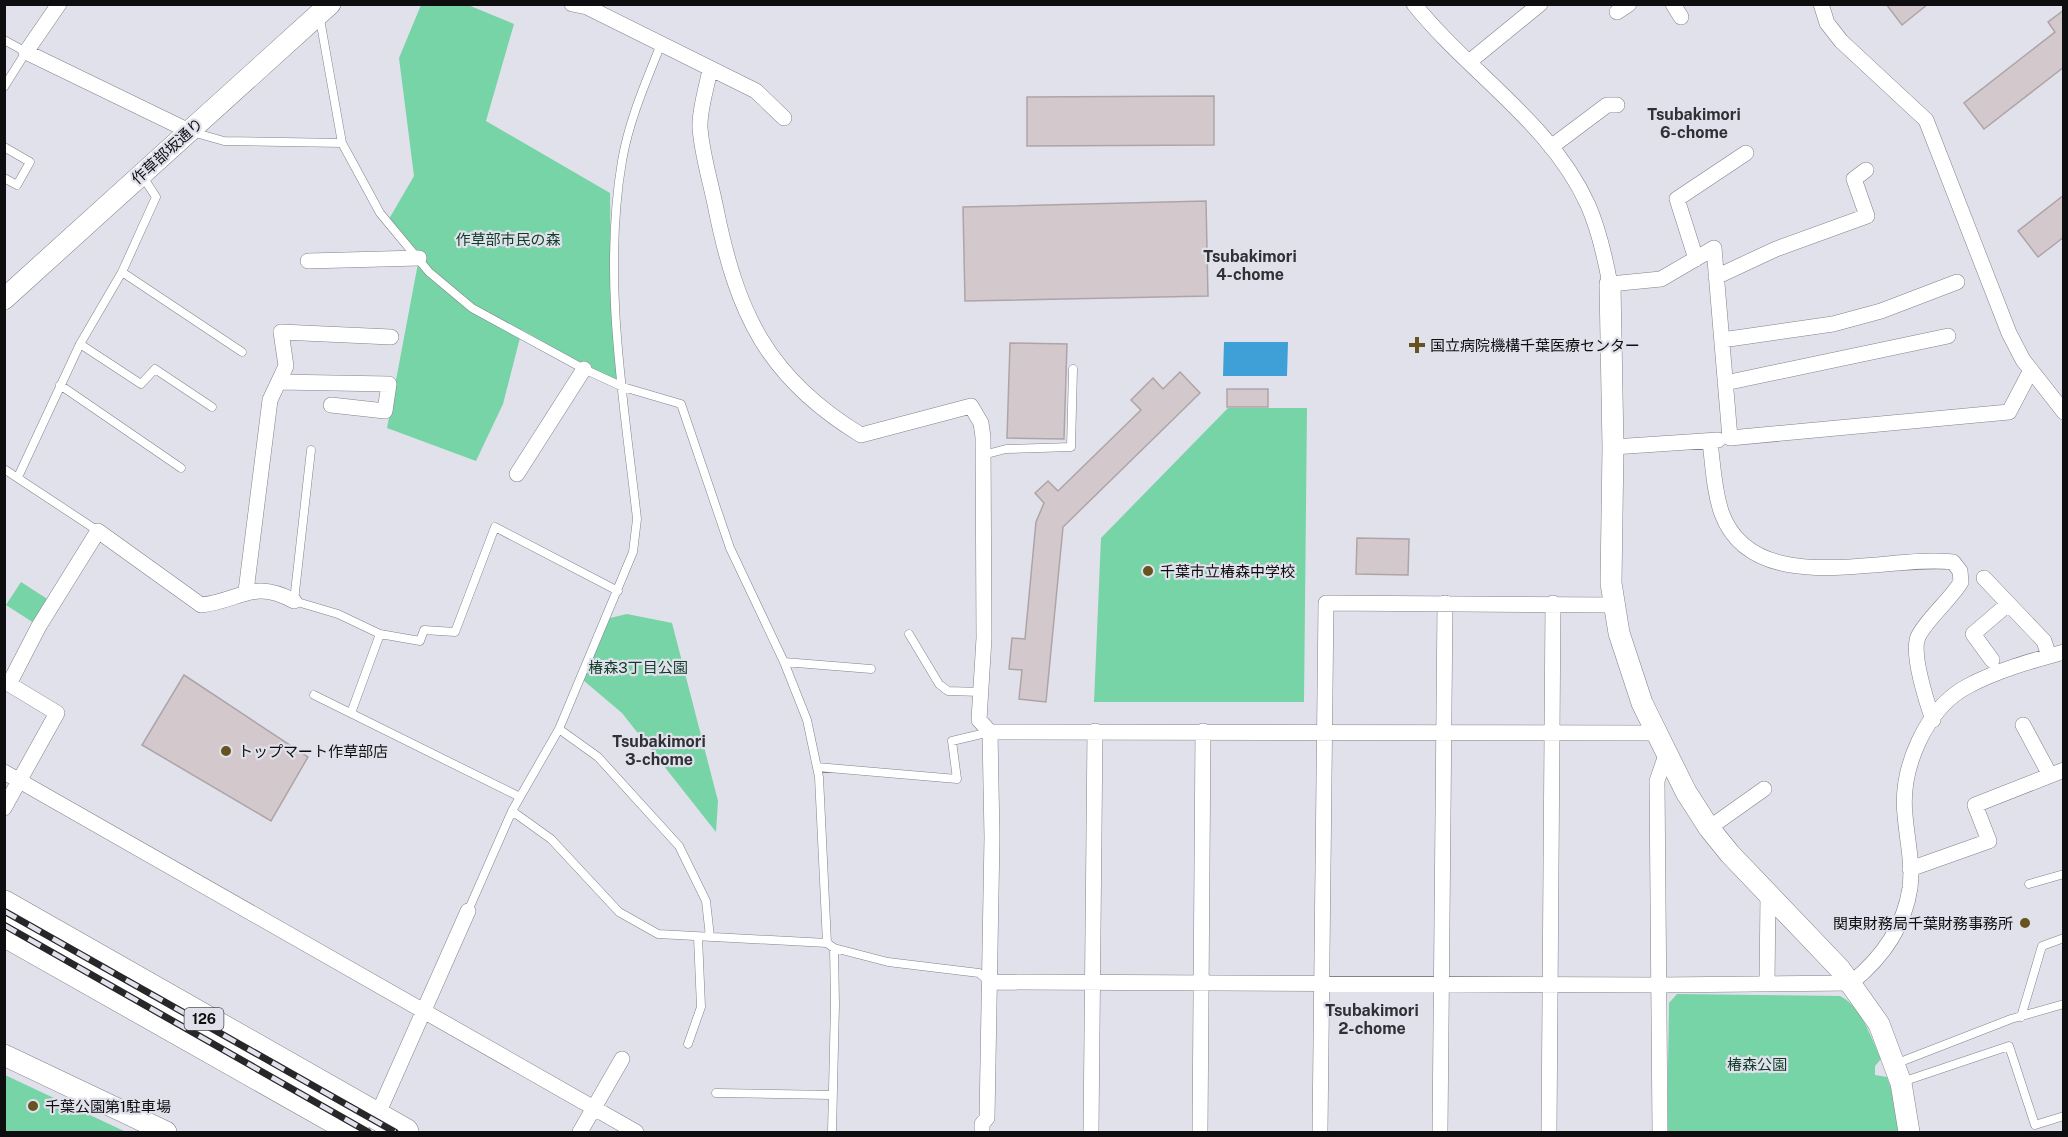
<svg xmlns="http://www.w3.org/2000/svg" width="2068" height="1137" font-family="'Public Sans','Noto Sans JP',sans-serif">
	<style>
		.green { fill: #76d4a6 }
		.water { fill: #3ea0d7 }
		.building { fill: #d3c9cc; stroke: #aea4a7; stroke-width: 1.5 }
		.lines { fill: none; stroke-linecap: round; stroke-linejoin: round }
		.lane-casing { stroke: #81828a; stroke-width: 9 }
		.street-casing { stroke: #81828a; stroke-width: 16 }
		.secondary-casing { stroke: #81828a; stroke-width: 22 }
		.highway-casing { stroke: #81828a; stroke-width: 28 }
		.lane { stroke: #fff; stroke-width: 8 }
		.street { stroke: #fff; stroke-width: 15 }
		.secondary { stroke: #fff; stroke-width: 21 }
		.highway { stroke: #fff; stroke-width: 27 }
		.rail-casing { stroke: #27272a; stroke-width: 7 }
		.rail { stroke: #e0e1ea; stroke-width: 4.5; stroke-dasharray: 14; stroke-linecap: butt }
		.poi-dot { fill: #675221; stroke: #e0e1ea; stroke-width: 2 }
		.labels { text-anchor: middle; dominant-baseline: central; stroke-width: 4.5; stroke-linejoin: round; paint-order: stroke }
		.shield { fill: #e0e1ea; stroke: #4d4d52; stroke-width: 1.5 }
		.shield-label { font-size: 14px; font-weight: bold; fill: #0e0e11 }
		.street-label { font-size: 15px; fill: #0e0e11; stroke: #e0e1ea }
		.park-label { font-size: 15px; fill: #0f3c29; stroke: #e0e1ea }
		.poi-label { font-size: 15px; fill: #0e0e11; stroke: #e0e1ea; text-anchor: start }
		.neighbourhood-label { font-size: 16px; font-weight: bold; fill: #303137; stroke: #e0e1ea }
	</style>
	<rect width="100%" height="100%" fill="#e0e1ea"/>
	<path class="green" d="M421 5H468L514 24 486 121 610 193 611 279 620 375 614 381 522 330 503 404 476 461 387 428 419 258 389 219 414 176 399 58Z
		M1228 408H1307L1304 702H1094L1101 538Z
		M21 582 52 602 37 625 6 605Z
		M627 614 672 623 718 801 716 832 622 713 583 680 610 618Z
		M1677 994 1840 996C1862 1007 1871 1038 1881 1059L1875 1066V1075L1887 1077 1900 1115 1898 1132H1667L1669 1003Z
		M5 1075 126 1132H5Z"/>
	<path class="water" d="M1224 342H1288L1287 376H1223Z"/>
	<path class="building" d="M1886 4H1928L1902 25Z
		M2064 10V67L1984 129 1964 103 2055 32 2048 22Z
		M1214 96V145L1027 146V97Z
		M2064 195V237L2038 257 2018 231Z
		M1206 201 1208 296 965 301 963 207Z
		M1010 343 1067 344 1064 439 1007 438Z
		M1180 372 1200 393 1063 527 1046 702 1019 699 1022 670 1009 669 1012 638 1025 639 1036 522 1044 503 1035 493 1048 481 1058 491 1141 410 1131 400 1153 378 1163 389Z
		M1227 389H1268V407H1227Z
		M1357 538 1409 539 1408 575 1356 574Z
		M184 675 308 757 271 821 142 745Z"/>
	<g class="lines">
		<g class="lane-casing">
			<path id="lane" d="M320 19 342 143 380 213 429 272 472 308 584 369 623 387 681 404 730 548 784 662 807 720 819 777 827 943
				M4 40 26 52 4 87
				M192 132 224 141 342 143
				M4 147 30 162 17 185 4 178
				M122 272 156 197 143 177
				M80 344 141 384 155 369 212 407
				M60 385 181 468
				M311 450 294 601 338 614 380 634 351 713
				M983 455 1006 449 1071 447 1073 369
				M4 469 98 531
				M18 477 80 344 122 272 242 352
				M380 634 420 641 424 630 455 632 495 527 618 591
				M909 634 939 684 948 691 981 692
				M784 662 871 669
				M314 695 520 797
				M559 729 598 757 679 846 706 901 710 937
				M817 767 957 779 952 741 990 732
				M512 811 551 839 619 912 658 934 827 943 834 948 888 962 979 973 988 981
				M2029 884 2064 874
				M468 911 512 811 559 729 633 552 637 519C624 401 602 279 622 161 629 120 646 82 661 44
				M2021 1017 2042 946 2064 938
				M688 1044 701 1007 698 937
				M1895 1064 2011 1019 2064 1004
				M1902 1082 2009 1046 2035 1125 2064 1116
				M716 1093 831 1095
				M832 1132 835 1004 834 948"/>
		</g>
		<g class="street-casing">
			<path id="street" d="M59 4 26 52 189 131
				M572 4 587 7 756 91 784 118
				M1414 4C1469 73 1551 123 1588 205 1599 230 1605 257 1610 284L1661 279 1714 248 1730 438 2009 412 2031 370
				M1673 4 1681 17
				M1821 4 1827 23 1841 41 1926 120 2009 333 2023 360 2064 412
				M1617 12 1629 4
				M1469 62 1540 4
				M710 69C707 87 699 110 700 128 702 155 711 183 716 209 737 313 767 378 861 435L971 406 981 423 983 437 984 638 979 720 990 732 1655 733
				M1551 147 1607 105H1617
				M1696 259 1677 199 1746 153
				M308 261 419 258
				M1716 277 1776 249 1867 216 1854 179 1866 170
				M1722 340 1833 324 1881 311 1957 282
				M279 382 389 384 385 411 331 405
				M1725 383 1948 336
				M1710 442C1713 465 1714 492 1722 514 1755 601 1887 554 1953 562L1960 571 1961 582C1951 599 1925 621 1918 637 1911 654 1927 703 1933 720
				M1613 447 1718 440
				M517 474 584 369
				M1984 578 2044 641 2049 656
				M246 591 270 400 286 366 281 332 391 337
				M1992 660 1973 634 2008 604
				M2023 725 2050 775
				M4 772 636 1132
				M4 808 57 713 9 684 39 626 98 531 201 605C240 601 253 578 294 601
				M1709 828 1764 789
				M1910 869 1989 841 1975 805 2064 770
				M989 982 1660 985 1851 983C1882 958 1904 928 1910 888 1913 863 1907 840 1905 815 1900 768 1926 708 1968 686 1998 670 2031 661 2064 652
				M1767 984 1768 895
				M377 1116 468 911
				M580 1132 622 1059
				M982 1132V1124L987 1118 992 837 990 732
				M1091 1132 1095 731
				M1200 1132 1203 731
				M1320 1132 1326 603 1613 605
				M1440 1132 1445 603
				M1549 1132 1553 603
				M1660 1132 1657 781 1666 755"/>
		</g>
		<g class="secondary-casing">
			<path id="secondary" d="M1610 284 1613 447 1611 583 1619 633 1642 703 1686 792 1709 828 1730 854 1840 969 1879 1024 1901 1083 1909 1132
				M4 299 330 4
				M4 1055 166 1132"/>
		</g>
		<g class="highway-casing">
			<path id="highway" d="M4 904 405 1132
				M4 933 356 1132"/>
		</g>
		<use href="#lane" class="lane"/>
		<use href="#street" class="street"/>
		<use href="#secondary" class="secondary"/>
		<use href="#highway" class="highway"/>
		<g class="rail-casing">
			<path id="rail" d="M4 911 395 1132
				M4 925 368 1132"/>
		</g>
		<use href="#rail" class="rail"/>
	</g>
	<g class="poi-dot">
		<path d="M1414 336h6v6h6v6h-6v6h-6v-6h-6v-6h6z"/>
		<circle cx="1148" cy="571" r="6"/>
		<circle cx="226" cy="751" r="6"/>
		<circle cx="2025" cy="923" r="6"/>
		<circle cx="33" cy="1106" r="6"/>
	</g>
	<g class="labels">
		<rect class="shield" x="184.5" y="1008" width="39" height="22" rx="4.5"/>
		<g class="shield-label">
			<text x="204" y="1019">126</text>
		</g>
		<g class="street-label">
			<text transform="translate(167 151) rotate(-42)">作草部坂通り</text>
		</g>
		<g class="park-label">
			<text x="508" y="239">作草部市民の森</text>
			<text x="638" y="667">椿森3丁目公園</text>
			<text x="1757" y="1064">椿森公園</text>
		</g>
		<g class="poi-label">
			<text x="1430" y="345">国立病院機構千葉医療センター</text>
			<text x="1160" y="571">千葉市立椿森中学校</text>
			<text x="238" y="751">トップマート作草部店</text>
			<text x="2013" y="923" text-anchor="end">関東財務局千葉財務事務所</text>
			<text x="45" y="1106">千葉公園第1駐車場</text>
		</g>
		<g class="neighbourhood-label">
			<text x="1694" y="114">Tsubakimori<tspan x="1694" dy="18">6-chome</tspan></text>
			<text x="1250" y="256">Tsubakimori<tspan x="1250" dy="18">4-chome</tspan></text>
			<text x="659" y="741">Tsubakimori<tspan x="659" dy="18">3-chome</tspan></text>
			<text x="1372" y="1010">Tsubakimori<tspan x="1372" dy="18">2-chome</tspan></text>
		</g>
	</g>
	<rect width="2068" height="1137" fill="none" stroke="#0e0e11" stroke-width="12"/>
</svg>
